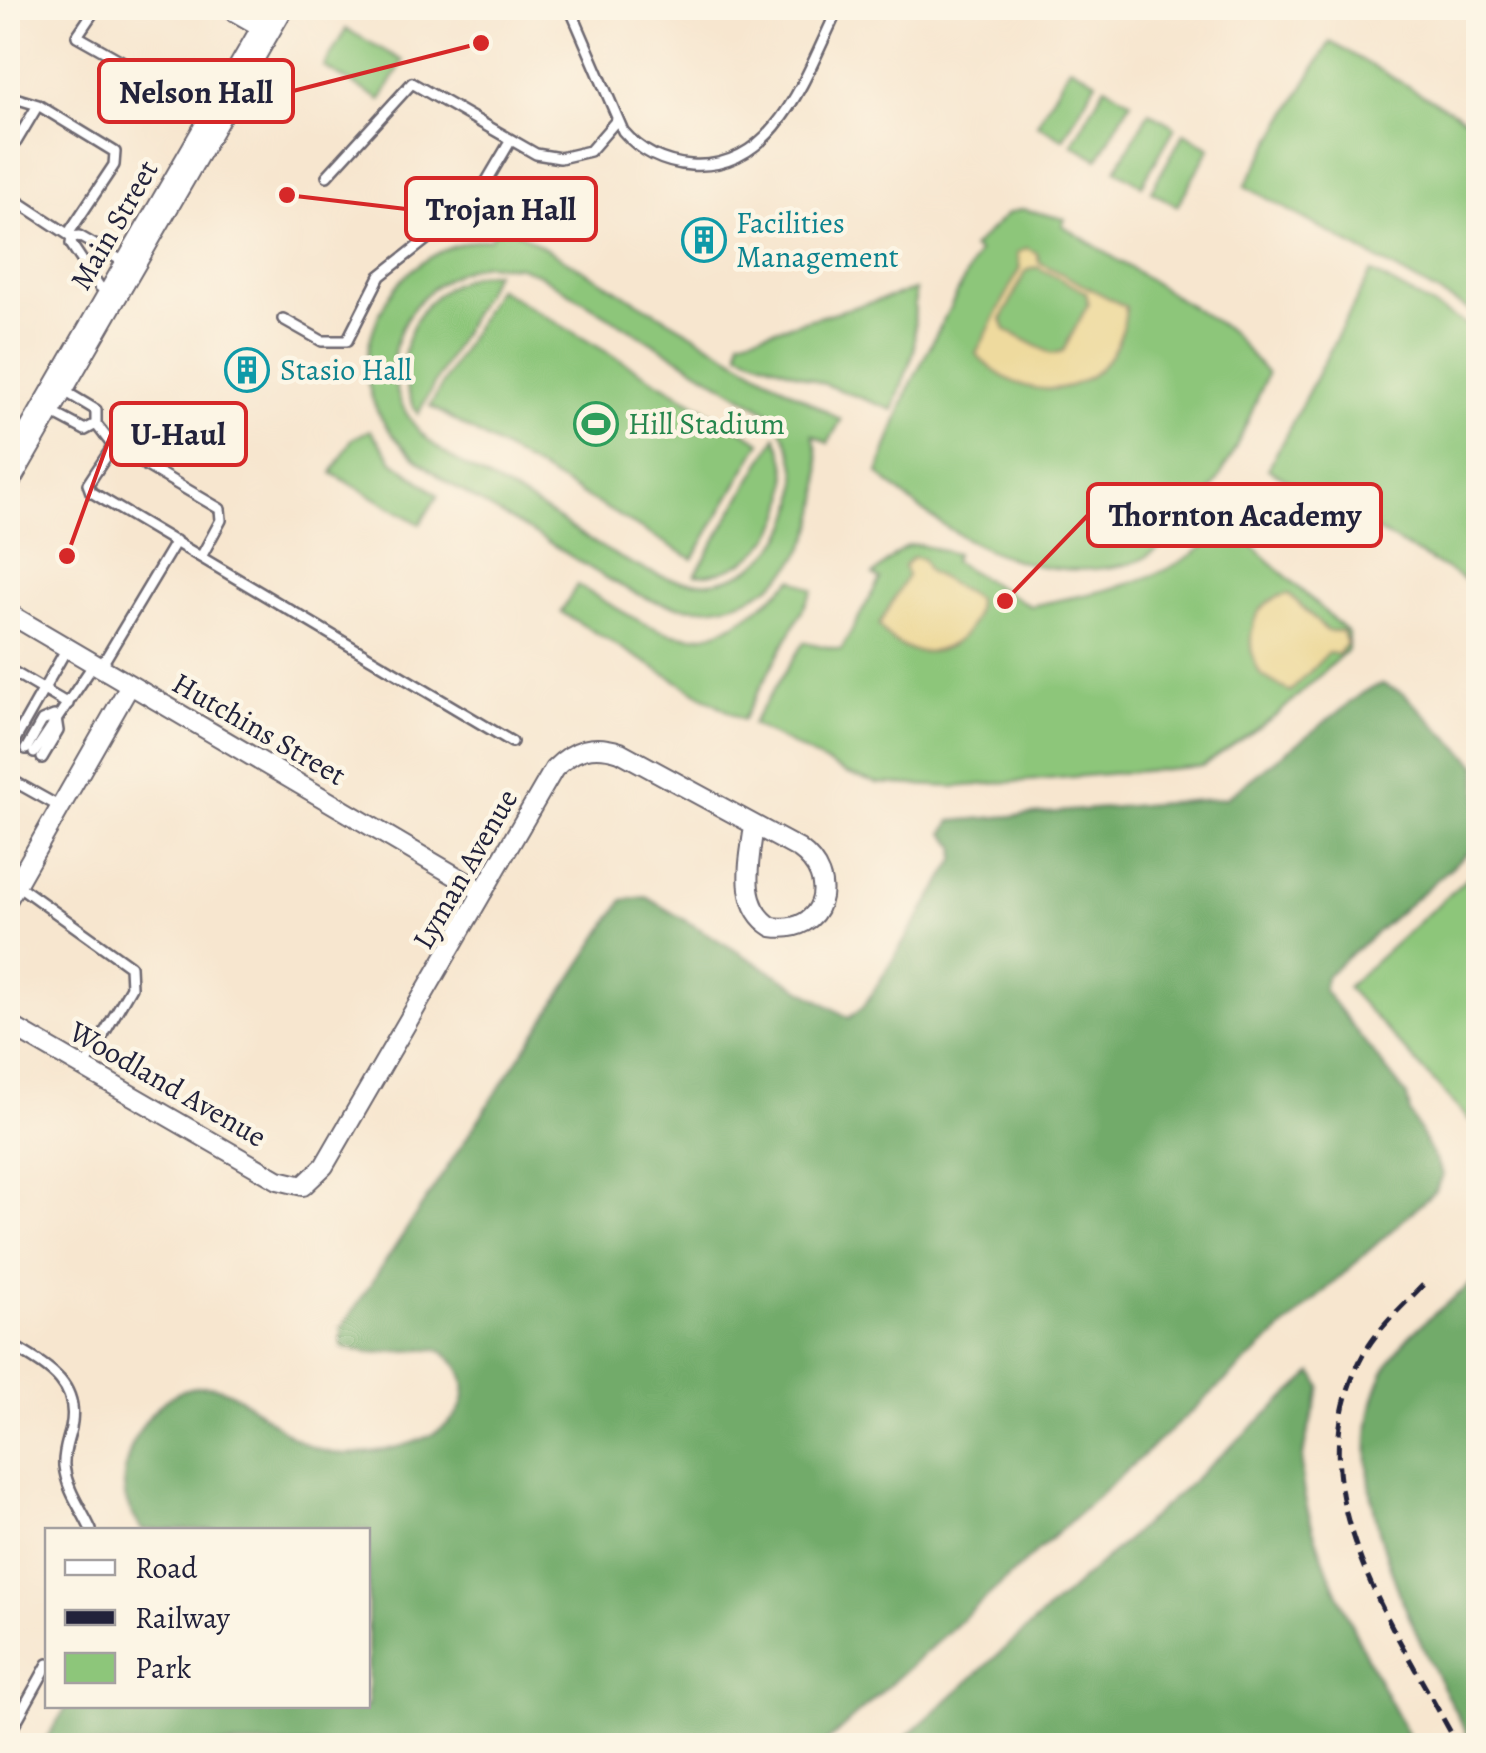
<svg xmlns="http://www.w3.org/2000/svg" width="1486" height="1753" font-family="Alegreya,serif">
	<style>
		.green { fill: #8dc67a; stroke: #58745a; stroke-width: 2.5; fill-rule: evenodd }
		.forest { fill: #72ab6a; stroke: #4a6652; stroke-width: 2.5 }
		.sand { fill: #eeda9e; stroke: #887e6c; stroke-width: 2.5; fill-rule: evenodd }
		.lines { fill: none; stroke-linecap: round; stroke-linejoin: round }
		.lane-casing { stroke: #6d676f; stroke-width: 14 }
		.street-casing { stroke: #6d676f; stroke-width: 22 }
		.primary-casing { stroke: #6d676f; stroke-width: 32 }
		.lane { stroke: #fff; stroke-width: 9 }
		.street { stroke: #fff; stroke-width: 18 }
		.primary { stroke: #fff; stroke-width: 28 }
		.rail { stroke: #22223b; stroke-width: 5; stroke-dasharray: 15 8; stroke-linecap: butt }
		.labels { text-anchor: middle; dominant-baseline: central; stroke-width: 9; stroke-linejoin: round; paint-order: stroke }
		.culture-label { font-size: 30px; fill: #0d838f; stroke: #fcf5e5; text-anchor: start }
		.street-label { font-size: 30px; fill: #22223b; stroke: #fcf5e5 }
		.leisure-label { font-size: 30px; fill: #27864d; stroke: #fcf5e5; text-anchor: start }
		.leader { fill: none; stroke: #d62828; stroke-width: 4 }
		.callout-dot { fill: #d62828; stroke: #fcf5e5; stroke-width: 4 }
		.callout { fill: #fcf5e5; stroke: #d62828; stroke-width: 4 }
		.callout-label { font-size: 32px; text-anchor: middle; font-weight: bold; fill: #22223b }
	</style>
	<rect width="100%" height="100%" fill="#fcf5e5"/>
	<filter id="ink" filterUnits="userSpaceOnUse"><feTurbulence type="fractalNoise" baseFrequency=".01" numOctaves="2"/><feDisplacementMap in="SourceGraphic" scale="20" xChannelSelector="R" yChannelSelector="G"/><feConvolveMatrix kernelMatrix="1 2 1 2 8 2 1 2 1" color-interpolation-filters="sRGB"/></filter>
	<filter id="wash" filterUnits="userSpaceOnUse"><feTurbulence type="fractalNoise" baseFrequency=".0048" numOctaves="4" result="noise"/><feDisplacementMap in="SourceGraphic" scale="40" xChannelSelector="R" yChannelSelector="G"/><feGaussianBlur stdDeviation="2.25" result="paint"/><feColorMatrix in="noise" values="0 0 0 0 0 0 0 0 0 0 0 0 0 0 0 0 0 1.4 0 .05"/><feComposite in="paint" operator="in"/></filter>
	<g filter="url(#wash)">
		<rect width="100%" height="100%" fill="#f7e6cf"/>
		<path class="green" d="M346 29 403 61 381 100 324 67Z
			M1330 42 1478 126V315L1245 186Z
			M1070 66 1096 81 1063 139 1037 124Z
			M1105 86 1131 101 1098 159 1072 144Z
			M1149 112 1175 127 1142 185 1116 170Z
			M1184 133 1210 148 1177 206 1151 191Z
			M1022 209 1065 219 1062 225 1230 331 1267 374C1242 439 1208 519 1146 557 1131 566 1112 567 1095 569 1010 576 937 528 878 473L908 390 978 252 972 248 1007 214Z
			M500 222 841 420 828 443 813 435C845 544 763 636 651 600 609 583 569 554 530 531 448 483 320 426 384 305 405 266 446 242 490 239ZM484 264 520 267 538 274 768 412C794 441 804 481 791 518 785 537 771 554 755 565 681 618 592 538 529 501 492 479 442 460 415 426 364 359 409 281 484 264Z
			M495 272 418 414C380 351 423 277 495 272Z
			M1371 272 1478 331V587L1268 469Z
			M497 288 761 442 693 559 430 406Z
			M915 290 914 351 893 410 739 352 740 339Z
			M370 430 393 461 438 495 420 524 332 473 352 439Z
			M776 437C808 500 769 574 695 575Z
			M1229 524 1348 633V649L1276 716 1202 766 954 787 877 783 848 774 752 724 804 642 841 650 880 579 873 575C915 537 902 541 956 554L953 561 1030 606C1107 590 1172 583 1229 524Z
			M793 579 813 590 743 720 561 612 577 585C678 645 699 664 793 579Z
			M1478 868V1114L1470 1121 1347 987Z"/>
		<path class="forest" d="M1382 684 1403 693 1478 766V844L1327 975 1323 989 1407 1096 1410 1113 1443 1175 1435 1191 823 1745H42L67 1706H368V1530H142C136 1520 127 1508 125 1496 117 1450 157 1384 207 1386 252 1388 287 1456 348 1454 388 1453 471 1437 464 1383 462 1368 451 1355 437 1349L371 1353 342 1347 341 1329 623 900 646 897 849 1018 864 1006 955 860 956 847 944 833 951 821 1226 798 1364 692Z
			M1478 1278V1745L1474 1746C1420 1648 1325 1471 1389 1363 1408 1329 1450 1303 1478 1278Z
			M1313 1373 1321 1387C1314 1414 1303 1441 1302 1469 1299 1532 1381 1687 1413 1745H897Z"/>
		<path class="sand" d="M1027 248 1037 253 1039 262 1126 307C1120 393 1031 416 976 354L1020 268 1017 253ZM1037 267 1086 292 1088 304 1063 351 1052 354 1006 330 1002 319 1026 271Z
			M913 557 923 559 928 571 977 599C976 654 907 672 879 625L907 576 904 566Z
			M1289 594 1327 631H1342L1347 643 1338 654 1328 653 1290 692 1261 675C1242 646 1249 599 1289 594Z"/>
	</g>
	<g filter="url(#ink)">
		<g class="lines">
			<g class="lane-casing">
				<path id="lane" d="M96 8 77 36 214 113
					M570 8 623 131C640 151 664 163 691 165 776 171 806 74 837 11
					M8 96 38 105 115 152 114 165 68 234
					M16 142 38 105
					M327 176 412 83 536 154 560 158 590 151 616 121
					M8 195 72 237 79 236 126 263
					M72 237 71 244 99 286 111 295
					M283 319 322 341H347L380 276 475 201 511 140
					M61 389 96 410V424L113 446 220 509 221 520 201 557
					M51 412 85 430 96 424
					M113 446 88 484 91 492 512 742
					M100 668 176 541
					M8 669 68 704
					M26 749 42 721 54 716
					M8 752 67 648
					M34 753 94 664
					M42 758 58 731 56 718
					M8 778 60 807
					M16 884 130 966 131 987 84 1068
					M8 1343C42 1364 81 1380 71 1428 68 1441 63 1452 64 1466 67 1491 81 1508 91 1530
					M8 1736 48 1664"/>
			</g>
			<g class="street-casing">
				<path id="street" d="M228 8 265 29
					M8 613 483 892
					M8 899 130 685
					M8 1024 278 1180 303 1186 324 1166 554 769C574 749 593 743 620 752L799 849C840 878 825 935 772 927 737 905 750 860 754 825"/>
			</g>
			<g class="primary-casing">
				<path id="primary" d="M8 476 278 8"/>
			</g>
			<use href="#lane" class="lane"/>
			<use href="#street" class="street"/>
			<use href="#primary" class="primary"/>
			<path class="rail" d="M1423 1285C1402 1307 1378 1328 1363 1355 1290 1490 1396 1628 1458 1746"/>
		</g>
	</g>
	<defs>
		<g id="building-ring" transform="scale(2.25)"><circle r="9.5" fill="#fcf5e5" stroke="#0f9aa8" stroke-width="1.5"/><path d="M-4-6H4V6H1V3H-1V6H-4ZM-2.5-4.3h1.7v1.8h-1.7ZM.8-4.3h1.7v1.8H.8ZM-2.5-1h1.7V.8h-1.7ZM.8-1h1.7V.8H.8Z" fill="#0f9aa8"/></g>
		<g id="stadium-ring" transform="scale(2.25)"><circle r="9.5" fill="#fcf5e5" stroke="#2e9e5b" stroke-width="1.5"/><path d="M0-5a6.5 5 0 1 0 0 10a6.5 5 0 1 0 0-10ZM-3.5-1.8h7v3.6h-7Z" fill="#2e9e5b"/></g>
	</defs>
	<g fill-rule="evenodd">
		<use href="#building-ring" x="704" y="240"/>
		<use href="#building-ring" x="247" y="370"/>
		<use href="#stadium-ring" x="596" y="424"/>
	</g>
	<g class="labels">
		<g class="culture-label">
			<text x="736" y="223">Facilities<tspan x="736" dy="34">Management</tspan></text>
			<text x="280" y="370">Stasio Hall</text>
		</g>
		<g class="street-label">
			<text transform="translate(114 225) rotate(-60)">Main Street</text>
			<text transform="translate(259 729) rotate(30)">Hutchins Street</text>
			<text transform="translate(465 869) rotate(-60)">Lyman Avenue</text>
			<text transform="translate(168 1084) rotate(30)">Woodland Avenue</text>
		</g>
		<g class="leisure-label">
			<text x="628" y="424">Hill Stadium</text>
		</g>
	</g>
	<path class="leader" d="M481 43L293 91M287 195L406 209M67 556L111 434M1005 601L1088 515"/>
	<g class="callout-dot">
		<circle cx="481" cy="43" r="10"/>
		<circle cx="287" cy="195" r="10"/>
		<circle cx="67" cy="556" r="10"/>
		<circle cx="1005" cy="601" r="10"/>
	</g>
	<g class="callout">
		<rect x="99" y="60" width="194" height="62" rx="10"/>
		<rect x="406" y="178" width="190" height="62" rx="10"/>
		<rect x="111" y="403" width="135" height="62" rx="10"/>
		<rect x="1088" y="484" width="293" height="62" rx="10"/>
	</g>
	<g class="callout-label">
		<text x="196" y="103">Nelson Hall</text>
		<text x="501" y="220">Trojan Hall</text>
		<text x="178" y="445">U-Haul</text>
		<text x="1235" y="526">Thornton Academy</text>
	</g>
	<rect width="1486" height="1753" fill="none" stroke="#fcf5e5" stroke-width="40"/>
	<rect x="45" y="1528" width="325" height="180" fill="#fcf5e5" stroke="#a5a1a1" stroke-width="2.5"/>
	<rect x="65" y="1560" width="50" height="15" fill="#ffffff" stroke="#a5a1a1" stroke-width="2.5"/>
	<text x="135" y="1578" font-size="30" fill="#22223b">Road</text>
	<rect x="65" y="1610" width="50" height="15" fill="#22223b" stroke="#a5a1a1" stroke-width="2.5"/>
	<text x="135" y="1628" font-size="30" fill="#22223b">Railway</text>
	<rect x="65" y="1653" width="50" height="30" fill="#8dc67a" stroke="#a5a1a1" stroke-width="2.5"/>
	<text x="135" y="1678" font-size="30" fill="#22223b">Park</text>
</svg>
